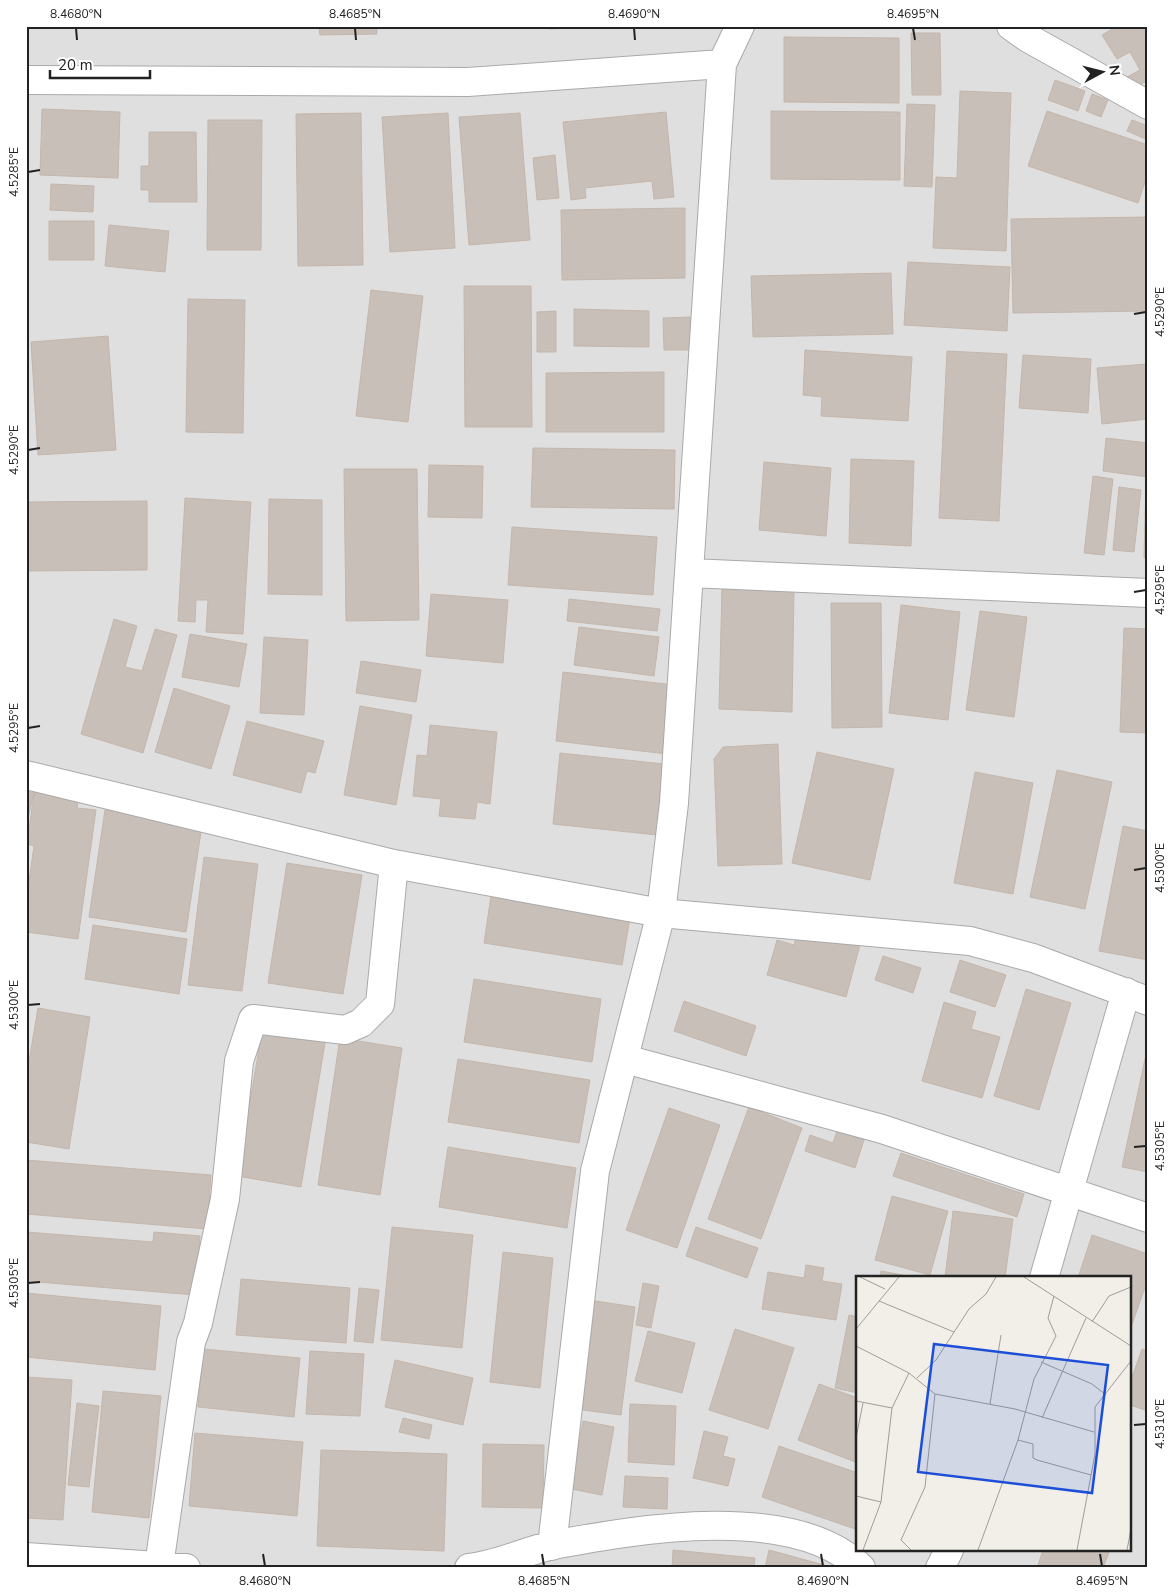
<svg xmlns="http://www.w3.org/2000/svg" width="1174" height="1594" font-family="'Nunito Sans',sans-serif">
	<style>
		.residential { fill: #e0dfdf; fill-rule: evenodd }
		.building { fill: #c7bfb8; stroke: #c4b6ab }
		.lines { fill: none; stroke-linecap: round; stroke-linejoin: round }
		.minor-casing { stroke: #a9a9a9; stroke-width: 30 }
		.minor { stroke: #fff; stroke-width: 28 }
		.ticks { fill: none; stroke: #222; stroke-width: 2 }
		.inset-road { fill: none; stroke: #9f9d99; stroke-width: 1 }
		.view { fill: #1d4ed8; fill-opacity: 0.15; stroke: #1d4ed8; stroke-width: 2.5 }
		.inset-edge { fill: none; stroke: #222; stroke-width: 2.5 }
		.neatline { fill: none; stroke: #222; stroke-width: 2 }
		.ticks-label { font-size: 12px; text-anchor: middle; fill: #222 }
	</style>
	<rect width="100%" height="100%" fill="#f2efe9"/>
	<path class="residential" d="M26 26H1148V1568H26ZM858 1278H1130V1550H858Z"/>
	<path class="building" d="M319 26H377V34L320 35Z
		M549 26H609V27L549 29Z
		M1117 26H1148V80L1133 89 1127 77 1140 70 1130 52 1117 59 1102 35Z
		M911 33H940L941 95H912Z
		M784 37 899 38V103L784 102Z
		M1055 80 1085 91 1078 111 1048 100Z
		M960 91 1011 93 1006 251 933 248 936 177 957 178Z
		M1092 94 1108 100 1101 117 1086 111Z
		M907 104 935 105 932 187 904 186Z
		M42 109 120 112 118 178 40 175Z
		M771 111 900 112V180L771 179Z
		M1047 111 1148 145V173L1138 203 1028 166Z
		M666 112 674 197 654 199 652 181 585 188 586 198 571 200 563 122Z
		M361 113 363 265 298 266 296 114Z
		M448 113 455 248 390 252 382 117Z
		M520 113 530 240 469 245 459 117Z
		M208 120H262L261 250H207Z
		M1132 120 1148 126V140L1127 131Z
		M149 132H196L197 202H149V190H141V166H149Z
		M555 155 559 198 537 200 533 158Z
		M51 184 94 186 93 212 50 210Z
		M685 208V278L562 280 561 210Z
		M1146 217 1148 311 1013 313 1011 219Z
		M49 221H94V260H49Z
		M109 225 169 231 165 272 105 266Z
		M908 262 1010 267 1007 331 904 325Z
		M891 273 893 334 753 337 751 276Z
		M464 286H531L532 427H465Z
		M371 290 423 296 408 422 356 416Z
		M188 299 245 300 243 433 186 432Z
		M574 309 649 311V347L574 346Z
		M556 311V352H537V312Z
		M690 317 691 350H664L663 318Z
		M108 336 116 450 38 455 31 342Z
		M805 350 912 357 908 421 821 416 822 397 803 395Z
		M947 351 1007 354 999 521 939 518Z
		M1023 355 1091 359 1088 413 1019 408Z
		M1146 364 1148 419 1102 424 1097 368Z
		M664 372V432H546V373Z
		M1106 438 1148 443V477L1103 471Z
		M533 448 675 450 674 509 531 507Z
		M851 459 914 461 911 546 849 543Z
		M764 462 831 468 826 536 759 530Z
		M429 465 483 466 482 518 428 517Z
		M344 469H417L419 620 346 621Z
		M1093 476 1113 479 1104 555 1084 553Z
		M1146 481H1148V558H1144Z
		M1119 487 1141 490 1134 552 1113 550Z
		M185 498 251 502 243 634 206 632 208 600H196L195 622 178 621Z
		M269 499 322 500V595L268 594Z
		M147 501V570L26 571V502Z
		M512 527 657 537 653 595 508 585Z
		M722 587 794 589 792 712 719 709Z
		M431 594 508 600 503 663 426 656Z
		M569 599 660 609 657 631 567 621Z
		M831 603H881L882 727 832 728Z
		M901 605 960 612 948 720 889 713Z
		M980 611 1027 617 1014 717 966 710Z
		M114 619 137 626 125 667 142 671 155 629 177 635 143 753 81 734Z
		M579 627 659 637 654 676 574 665Z
		M1124 628 1148 629V733L1120 732Z
		M190 634 247 644 239 687 182 677Z
		M264 637 308 640 304 715 260 713Z
		M361 661 421 670 416 702 356 693Z
		M563 672 674 685 667 754 556 741Z
		M174 688 230 706 211 769 155 752Z
		M360 706 412 715 396 805 344 795Z
		M247 721 324 741 315 773 307 771 301 793 233 775Z
		M430 725 497 732 490 804 477 802 475 819 439 816 441 799 413 796 417 755 427 756Z
		M778 744 782 864 718 866 714 759 723 747Z
		M817 752 894 769 870 880 792 863Z
		M560 753 664 764 657 835 553 824Z
		M1057 770 1112 782 1085 909 1030 897Z
		M975 772 1033 783 1013 894 954 883Z
		M35 787 79 793 77 808 96 810 78 939 26 932V902L34 846 27 844Z
		M26 791 34 793 26 826Z
		M105 810 202 825 186 932 89 917Z
		M1123 826 1148 831V960L1099 951Z
		M204 857 258 864 242 991 188 985Z
		M287 863 362 875 343 994 268 983Z
		M492 889 631 912 622 965 484 943Z
		M93 925 187 939 179 994 85 979Z
		M799 928 860 945 846 997 767 975 777 940 794 945Z
		M883 956 921 968 913 993 875 980Z
		M960 960 1006 975 995 1007 950 992Z
		M474 979 601 999 592 1062 464 1042Z
		M1026 989 1071 1003 1039 1110 994 1096Z
		M684 1001 756 1026 746 1056 674 1031Z
		M944 1002 976 1012 971 1029 1000 1037 982 1098 922 1081Z
		M38 1008 90 1017 69 1149 26 1142V1079Z
		M263 1026 326 1037 301 1187 237 1176Z
		M340 1038 402 1048 380 1195 318 1185Z
		M1148 1045V1172L1122 1167Z
		M458 1059 590 1080 579 1143 448 1122Z
		M749 1107 802 1128 761 1239 708 1219Z
		M669 1108 720 1125 677 1248 626 1230Z
		M837 1131 864 1140 855 1168 805 1151 810 1135 833 1143Z
		M448 1147 576 1168 567 1228 439 1207Z
		M901 1153 1024 1194 1017 1217 893 1176Z
		M26 1160 211 1175 207 1229 26 1214Z
		M892 1196 948 1211 930 1275 875 1260Z
		M953 1211 1013 1219 1005 1278H945Z
		M392 1227 473 1235 462 1348 381 1340Z
		M696 1227 758 1248 747 1278 686 1256Z
		M26 1232 153 1242 154 1232 200 1236 195 1295 26 1281Z
		M1092 1235 1148 1254V1279L1130 1330V1278H1078Z
		M503 1252 553 1258 540 1388 490 1382Z
		M806 1265 824 1268 822 1281 842 1284 836 1320 762 1309 768 1272 804 1278Z
		M881 1271 908 1276V1278H880Z
		M241 1279 350 1288 346 1343 236 1335Z
		M643 1283 659 1286 651 1328 636 1325Z
		M359 1288 379 1290 373 1343 354 1341Z
		M26 1293 161 1306 155 1370 26 1357Z
		M589 1300 635 1307 621 1415 575 1409Z
		M849 1315 858 1317V1393L835 1388Z
		M735 1329 794 1348 768 1429 709 1410Z
		M648 1331 695 1343 682 1393 635 1381Z
		M203 1349 300 1358 294 1417 198 1407Z
		M1142 1349 1148 1351V1411L1130 1405V1383Z
		M310 1351 364 1354 360 1416 306 1414Z
		M395 1360 473 1378 463 1425 385 1407Z
		M26 1377 72 1380 63 1520 26 1518Z
		M819 1384 858 1398V1463L798 1440Z
		M103 1391 161 1396 149 1518 92 1512Z
		M77 1403 99 1406 89 1487 68 1485Z
		M630 1404 676 1406 674 1465 628 1462Z
		M403 1418 432 1425 429 1439 399 1432Z
		M583 1421 614 1427 602 1495 571 1489Z
		M704 1431 728 1437 723 1456 735 1459 728 1486 693 1478Z
		M195 1433 303 1442 297 1516 189 1506Z
		M483 1444 544 1445 543 1508 482 1507Z
		M779 1446 858 1473V1530L762 1497Z
		M321 1450 447 1454 444 1551 317 1546Z
		M625 1476 668 1478 667 1509 623 1507Z
		M673 1550 755 1558 754 1568H672Z
		M769 1550 835 1568H765Z
		M1043 1550H1110L1103 1568H1037Z"/>
	<g class="lines">
		<g class="minor-casing">
			<path id="minor" d="M1011 26 1028 38 1148 105
				M26 80 468 82 722 64
				M690 573 1148 593
				M26 775 394 864 661 913 970 941 1033 958 1148 1001
				M625 1059 882 1129 1148 1218
				M1044 1278 1126 992
				M552 1546 595 1171 661 913 674 803 722 64 740 26
				M26 1557 186 1568
				M159 1566 191 1342 198 1323 225 1199 239 1061 253 1019 345 1030 361 1023 380 1004 394 864
				M469 1568C498 1565 525 1551 553 1545 638 1529 794 1502 861 1568
				M940 1568 949 1550"/>
		</g>
		<use href="#minor" class="minor"/>
	</g>
	<path class="ticks" d="M76 28 77 40M355 28 356 40M634 28 635 40M913 28 915 40M28 172 40 170M1134 314 1146 312M28 450 40 448M1134 592 1146 590M28 728 40 726M1134 870 1146 868M28 1005 40 1004M1134 1147 1146 1146M28 1283 40 1282M1134 1425 1146 1424M263 1554 265 1566M542 1554 544 1566M821 1554 823 1566M1100 1554 1102 1566"/>
	<g transform="translate(856 1276)">
		<rect width="275" height="275" fill="#f2efe9"/>
		<path class="inset-road" d="M4 1 29 13M168 1 275 70M23 25 98 56M236 46 253 20 275 11M0 53 43 1M0 70 53 97 79 118 159 133 238 156M185 86 236 108 250 119M61 102 80 84 113 33 130 18 140 1M0 125 36 132M134 128 145 59M186 142 230 42M0 162 7 127M162 164 177 168V182L181 184 235 199M0 220 25 226M7 274 25 226 36 132 53 97M55 274 45 264 69 211 79 118M122 274 162 164 178 103 200 60 192 42 198 20M221 274 239 178V131L275 85M271 274 275 253"/>
		<path class="view" d="M78 68 252 89 236 217 62 196Z"/>
		<rect width="275" height="275" class="inset-edge"/>
	</g>
	<rect width="1174" height="1594" fill="none" stroke="#ffffff" stroke-width="55"/>
	<g transform="translate(1102 72) rotate(83)" stroke="#ffffff" stroke-width="4" paint-order="stroke">
	<path d="M0-4L9 19L0 12L-9 19Z" fill="#222222"/>
	<text y="-8" font-size="14" font-weight="bold" text-anchor="middle" fill="#222222">N</text>
	</g>
	<path d="M50 70v8h100v-8" fill="none" stroke="#222222" stroke-width="2.5"/>
	<text x="58" y="70" font-size="15" fill="#222222" stroke="#ffffff" stroke-width="4" paint-order="stroke">20 m</text>
	<rect x="28" y="28" width="1118" height="1538" class="neatline"/>
	<g class="ticks-label">
		<text x="76" y="18">8.4680°N</text>
		<text x="355" y="18">8.4685°N</text>
		<text x="634" y="18">8.4690°N</text>
		<text x="913" y="18">8.4695°N</text>
		<text transform="translate(14 172) rotate(-90)" y="4">4.5285°E</text>
		<text transform="translate(1160 312) rotate(-90)" y="4">4.5290°E</text>
		<text transform="translate(14 450) rotate(-90)" y="4">4.5290°E</text>
		<text transform="translate(1160 590) rotate(-90)" y="4">4.5295°E</text>
		<text transform="translate(14 728) rotate(-90)" y="4">4.5295°E</text>
		<text transform="translate(1160 868) rotate(-90)" y="4">4.5300°E</text>
		<text transform="translate(14 1005) rotate(-90)" y="4">4.5300°E</text>
		<text transform="translate(1160 1146) rotate(-90)" y="4">4.5305°E</text>
		<text transform="translate(14 1283) rotate(-90)" y="4">4.5305°E</text>
		<text transform="translate(1160 1424) rotate(-90)" y="4">4.5310°E</text>
		<text x="265" y="1585">8.4680°N</text>
		<text x="544" y="1585">8.4685°N</text>
		<text x="823" y="1585">8.4690°N</text>
		<text x="1102" y="1585">8.4695°N</text>
	</g>
</svg>
